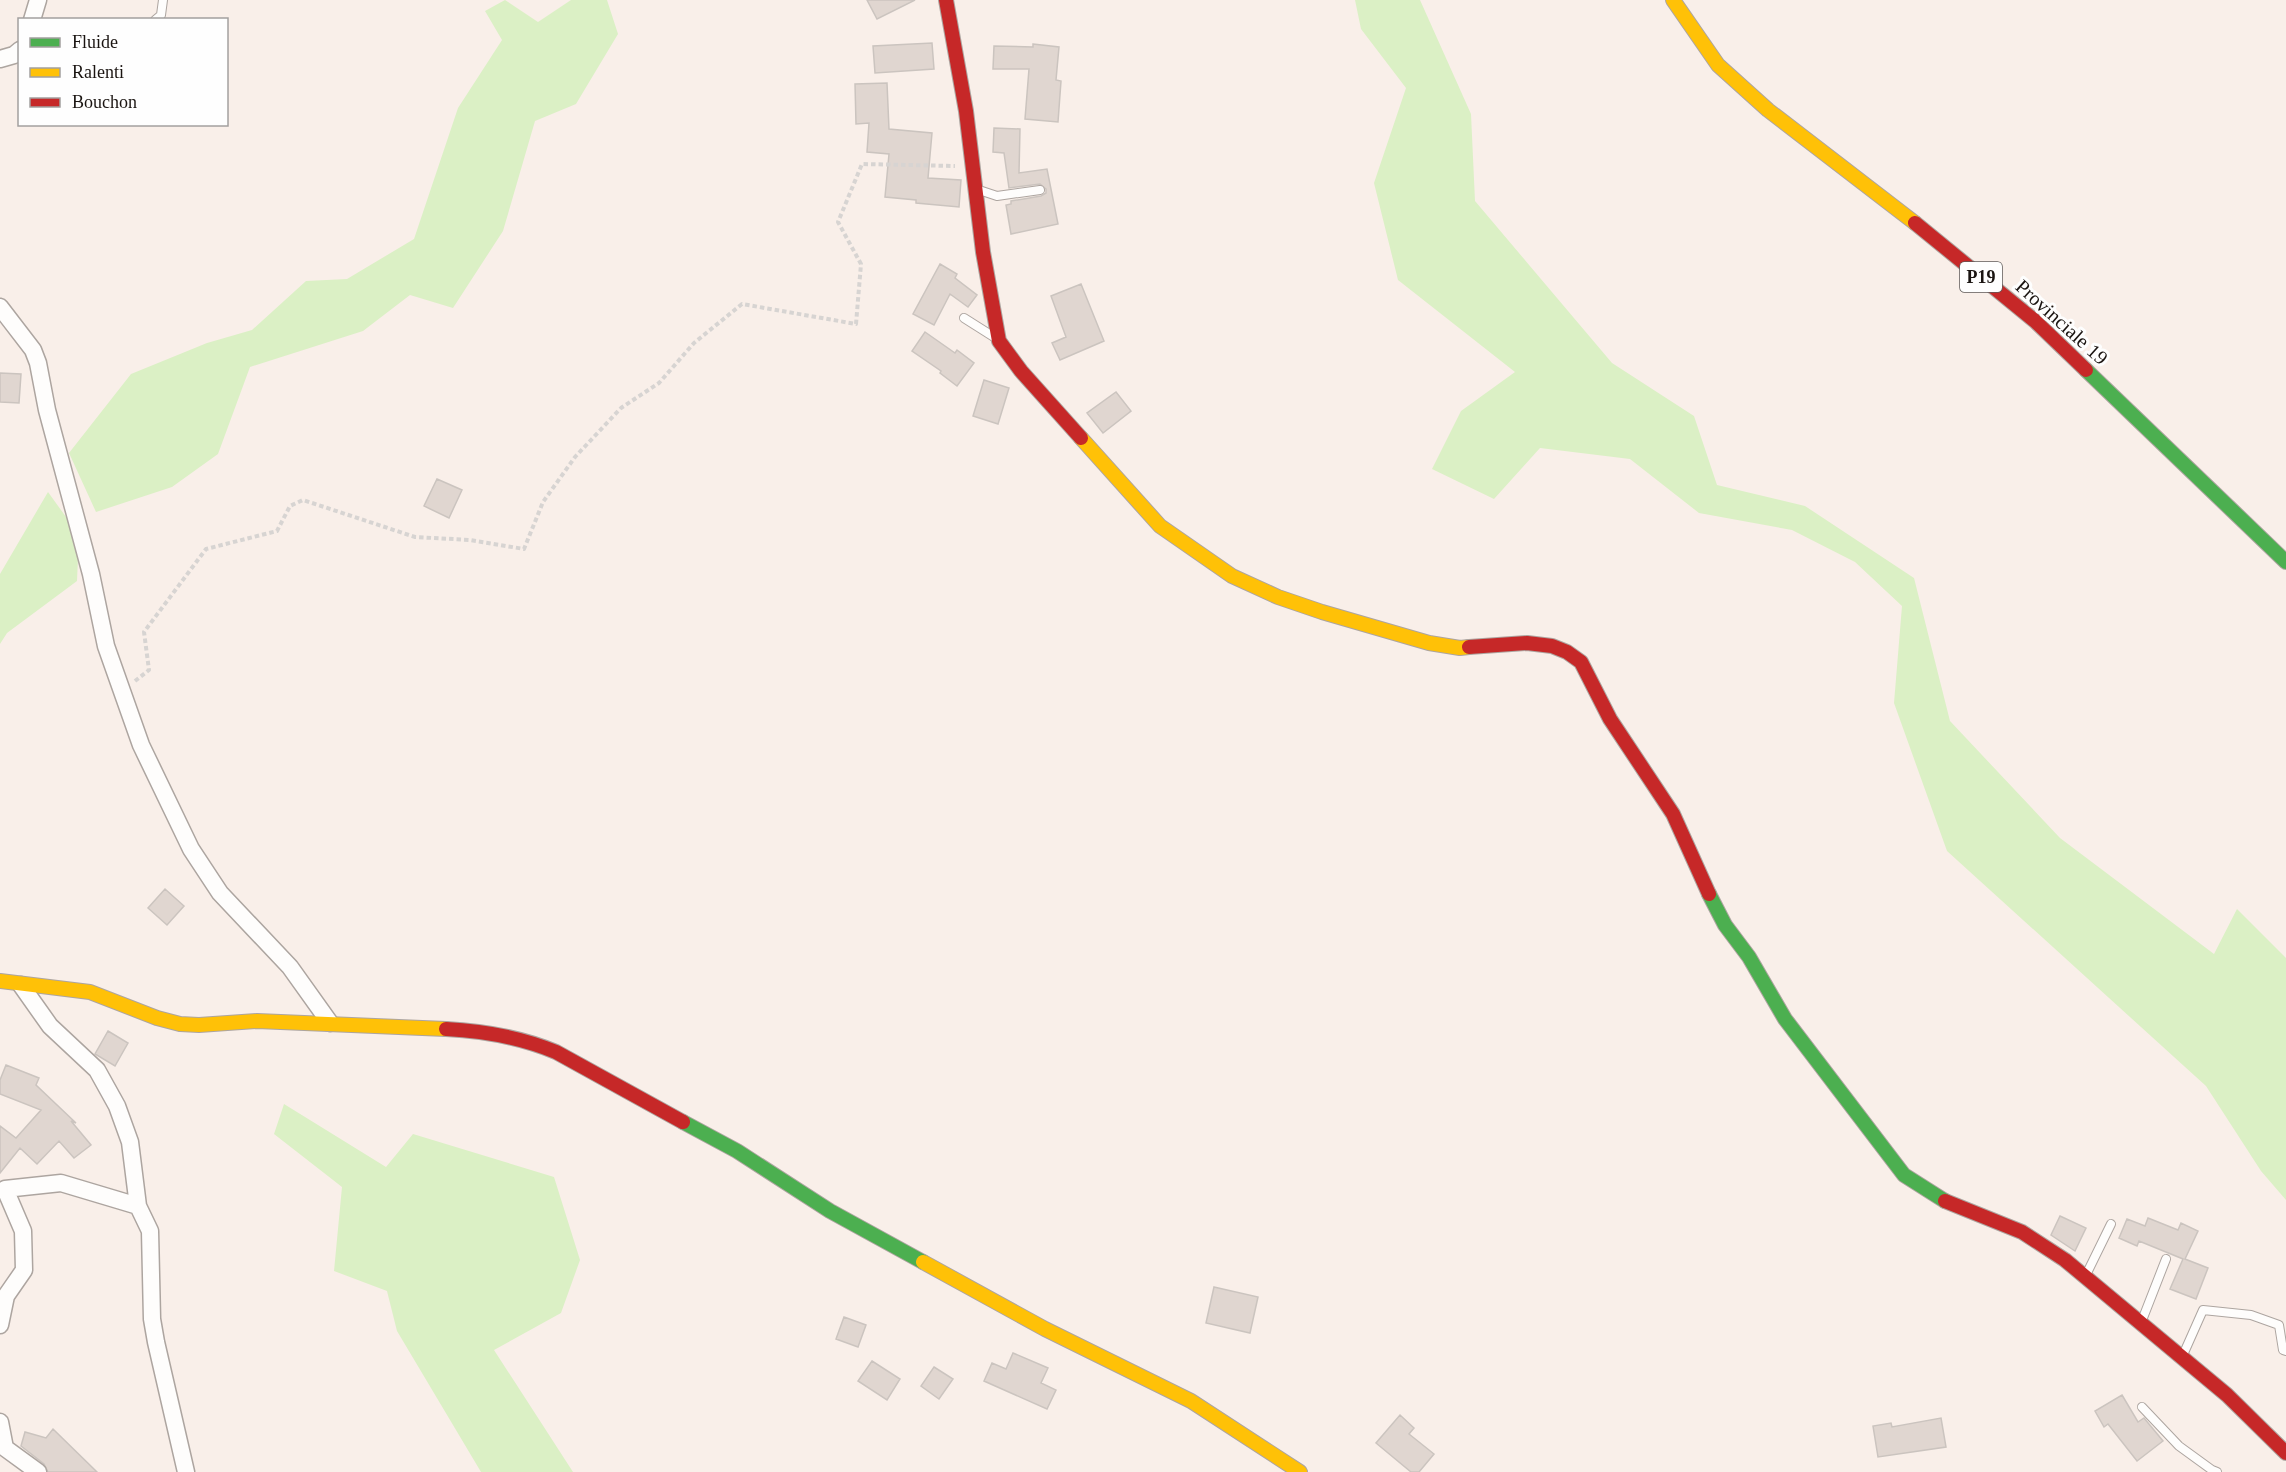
<svg xmlns="http://www.w3.org/2000/svg" width="2286" height="1472" font-family="Georgia,serif">
	<style>
		.green { fill: #dbf0c5 }
		.building { fill: #e0d6d0; stroke: #cbc4bf; stroke-width: 1.5 }
		.lines { fill: none; stroke-linecap: round; stroke-linejoin: round }
		.lane-casing { stroke: #ada5a0; stroke-width: 10 }
		.street-casing { stroke: #ada5a0; stroke-width: 19 }
		.fast-casing { stroke: #ada5a0; stroke-width: 16 }
		.slow-casing { stroke: #ada5a0; stroke-width: 16 }
		.jam-casing { stroke: #ada5a0; stroke-width: 16 }
		.path { stroke: #d7d4d2; stroke-width: 4; stroke-dasharray: 4.5 3; stroke-linecap: butt }
		.lane { stroke: #fefdfc; stroke-width: 8 }
		.street { stroke: #fefdfc; stroke-width: 16 }
		.fast { stroke: #4caf50; stroke-width: 14 }
		.slow { stroke: #ffc107; stroke-width: 14 }
		.jam { stroke: #c62828; stroke-width: 14 }
		.labels { text-anchor: middle; dominant-baseline: central; stroke-width: 6; stroke-linejoin: round; paint-order: stroke }
		.shield { fill: #fefefe; stroke: #5e5a58; stroke-width: 1.5 }
		.shield-label { font-size: 18px; font-weight: bold; fill: #1a1411 }
		.street-label { font-size: 20px; fill: #1a1411; stroke: #fefefe }
	</style>
	<rect width="100%" height="100%" fill="#f9efe9"/>
	<path class="green" d="M505 0 538 22 571 0H607L618 34 576 104 535 121 503 231 453 308 410 295 363 331 250 367 218 454 172 487 96 512 69 453 131 374 207 343 252 330 306 281 347 279 414 239 458 108 502 40 485 11Z
		M1355 0H1420L1471 114 1475 201 1612 363 1694 416 1717 485 1805 506 1914 578 1950 721 2060 838 2214 954 2237 909 2286 958V1200L2261 1171 2206 1086 1947 851 1894 703 1902 606 1855 562 1792 530 1699 513 1630 459 1540 448 1494 499 1432 469 1461 411 1515 372 1398 280 1374 183 1406 88 1361 29Z
		M48 492 79 535 77 581 7 633 0 644V574Z
		M284 1104 386 1167 413 1134 554 1177 580 1260 561 1313 494 1350 573 1472H481L397 1331 387 1291 334 1271 342 1187 274 1134Z"/>
	<path class="building" d="M867 0H915L877 19Z
		M932 43 934 69 875 73 873 46Z
		M1033 44 1059 47 1056 80 1061 81 1058 122 1025 119 1029 69H993L994 46 1033 47Z
		M887 83 889 129 932 133 928 178 961 180 959 207 916 203V200L885 197 889 154 867 152 869 123 856 124 855 84Z
		M994 128 1020 129 1019 173 1047 169 1058 224 1011 234 1006 205 1011 204V201L1041 196 1046 193V189L1040 184 1009 188 1004 153 993 152Z
		M940 264 957 274 955 278 977 295 968 307 950 294 934 325 913 314Z
		M1081 284 1104 341 1060 360 1052 343 1066 337 1051 296Z
		M925 332 955 353 957 350 974 363 957 386 940 373 941 371 912 351Z
		M0 373 21 374 19 403 0 402Z
		M984 380 1009 388 998 424 973 416Z
		M1116 392 1131 411 1103 433 1087 413Z
		M437 479 462 490 449 518 424 506Z
		M165 889 184 906 167 925 148 908Z
		M108 1031 128 1043 115 1066 95 1054Z
		M6 1065 39 1078 36 1085 76 1123 71 1121 91 1145 74 1158 59 1141 37 1164 20 1148 0 1173V1126L16 1138 41 1110 0 1094V1080Z
		M2060 1216 2086 1228 2075 1251 2051 1235Z
		M2148 1218 2178 1230 2181 1223 2198 1231 2185 1259 2208 1268 2196 1299 2170 1289 2183 1259 2139 1241 2137 1246 2119 1238 2127 1219 2145 1226Z
		M1214 1287 1258 1297 1250 1333 1206 1323Z
		M844 1317 866 1325 858 1347 836 1339Z
		M1013 1353 1048 1368 1041 1383 1056 1390 1047 1409 984 1381 992 1363 1006 1369Z
		M872 1361 900 1379 887 1400 858 1381Z
		M934 1367 953 1379 939 1399 921 1386Z
		M2122 1395 2138 1422 2144 1418 2163 1441 2137 1461 2108 1424 2104 1427 2095 1411Z
		M1400 1415 1414 1428 1409 1434 1434 1454 1419 1472H1411L1376 1443Z
		M1941 1418 1946 1447 1878 1457 1873 1426 1891 1423 1892 1427Z
		M53 1429 97 1472H48L44 1464 21 1446 25 1432 46 1438Z"/>
	<g class="lines">
		<g class="lane-casing">
			<path id="lane" d="M155 20 161 15 163 0
				M979 190 997 196 1040 190
				M964 318 994 337
				M2086 1275 2111 1224
				M2141 1323 2166 1259
				M2183 1355 2203 1310 2251 1315 2279 1325 2283 1350 2286 1351
				M2142 1407 2179 1446 2212 1470 2217 1472"/>
		</g>
		<g class="street-casing">
			<path id="street" d="M32 20 38 0
				M0 59 14 55 20 50
				M0 307 33 350 38 363 47 410 91 574 106 646 141 745 191 849 220 893 290 967 330 1023
				M21 985 50 1026 97 1070 117 1106 130 1142 138 1206 150 1231 152 1319 156 1342 186 1472
				M0 1325 6 1296 24 1270 23 1231 5 1189 61 1183 138 1206
				M0 1422 5 1448 38 1472"/>
		</g>
		<g class="fast-casing">
			<path id="fast" d="M2086 370 2286 562
				M1709 894 1725 925 1749 957 1785 1019 1904 1175 1945 1201
				M683 1122 737 1151 830 1211 923 1262"/>
		</g>
		<g class="slow-casing">
			<path id="slow" d="M1673 0 1718 65 1768 110 1915 223
				M1081 438 1160 526 1232 576 1278 597 1322 612 1429 643 1460 648 1469 647
				M0 981 90 992 157 1018 180 1024 199 1025 257 1021 446 1029
				M923 1262 1045 1329 1191 1401 1300 1472"/>
		</g>
		<g class="jam-casing">
			<path id="jam" d="M946 0 966 111 983 252 999 341 1021 371 1081 438
				M1915 223 2035 321 2086 370
				M1469 647 1527 643 1552 646 1567 652 1581 662 1610 719 1673 814 1709 894
				M446 1029C485 1031 520 1037 556 1052L683 1122
				M1945 1201 2022 1232 2065 1260 2227 1395 2286 1453"/>
		</g>
		<path class="path" d="M135 681 149 670 144 632 206 549 277 531 290 506 303 500 415 537 470 540 524 549 543 502 575 457 621 408 659 383 694 343 742 304 856 324 861 264 838 222 862 164 955 166"/>
		<use href="#lane" class="lane"/>
		<use href="#street" class="street"/>
		<use href="#fast" class="fast"/>
		<use href="#slow" class="slow"/>
		<use href="#jam" class="jam"/>
	</g>
	<g class="labels">
		<rect class="shield" x="1960" y="262" width="42" height="30" rx="4.5"/>
		<g class="shield-label">
			<text x="1981" y="277">P19</text>
		</g>
		<g class="street-label">
			<text transform="translate(2062 322) rotate(42)">Provinciale 19</text>
		</g>
	</g>
	<rect x="18" y="18" width="210" height="108" fill="#fefefe" stroke="#a3a09f" stroke-width="1.5"/>
	<rect x="30" y="38" width="30" height="9" fill="#4caf50" stroke="#a3a09f" stroke-width="1.5"/>
	<text x="72" y="48" font-size="18" fill="#1a1411">Fluide</text>
	<rect x="30" y="68" width="30" height="9" fill="#ffc107" stroke="#a3a09f" stroke-width="1.5"/>
	<text x="72" y="78" font-size="18" fill="#1a1411">Ralenti</text>
	<rect x="30" y="98" width="30" height="9" fill="#c62828" stroke="#a3a09f" stroke-width="1.5"/>
	<text x="72" y="108" font-size="18" fill="#1a1411">Bouchon</text>
</svg>
